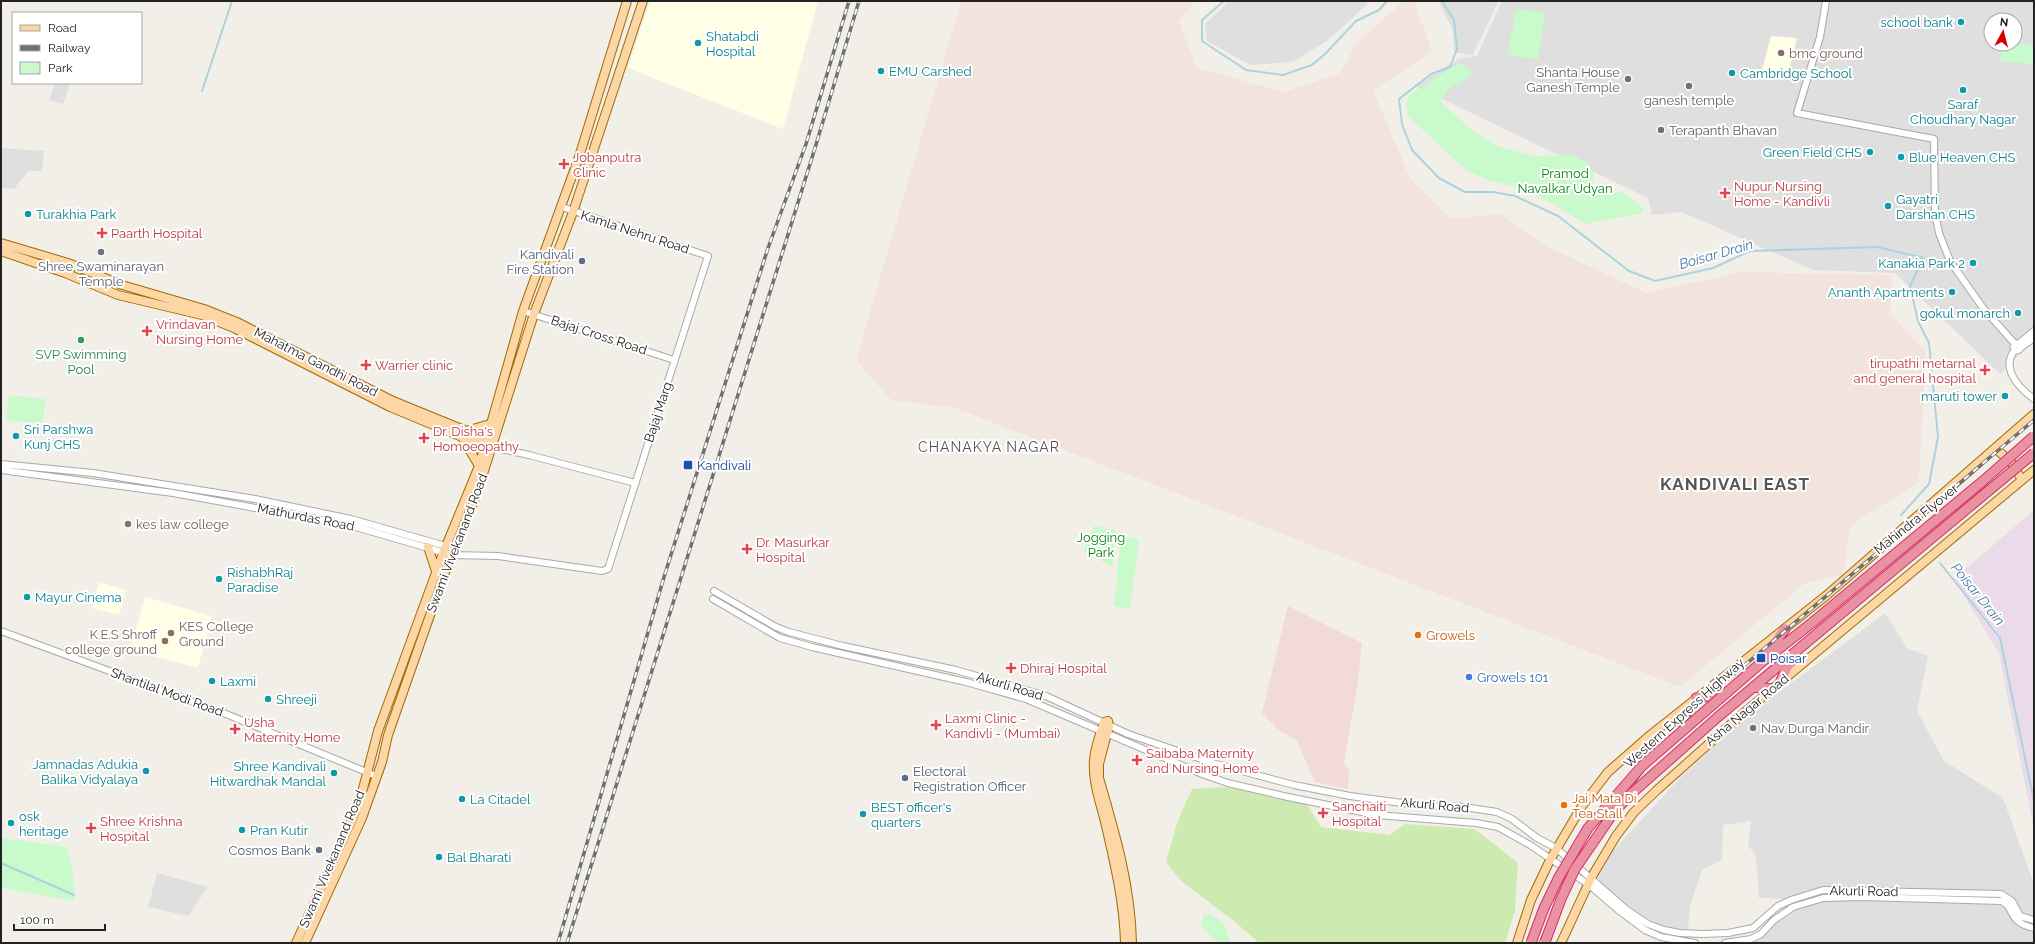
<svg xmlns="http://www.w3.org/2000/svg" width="2035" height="944" font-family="Raleway,sans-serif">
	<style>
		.residential { fill: #e0dfdf; fill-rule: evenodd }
		.commercial { fill: #f2dad9 }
		.industrial { fill: #ebdbe8 }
		.education { fill: #ffffe5 }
		.military { fill: #f3e3dd }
		.grass { fill: #cdebb0 }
		.park { fill: #c8facc }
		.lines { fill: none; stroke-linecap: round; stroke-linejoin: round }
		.stream { stroke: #aad3df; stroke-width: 2 }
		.minor-casing { stroke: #a9a9a9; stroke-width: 8 }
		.major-casing { stroke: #a06b00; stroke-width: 10 }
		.highway-casing { stroke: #dc2a67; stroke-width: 11 }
		.minor { stroke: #fff; stroke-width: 6 }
		.major { stroke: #fcd6a4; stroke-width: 8 }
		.highway { stroke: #e892a2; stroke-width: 9 }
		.rail-casing { stroke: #707070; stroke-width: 3.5 }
		.rail { stroke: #fff; stroke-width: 2; stroke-dasharray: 6; stroke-linecap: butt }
		.highway-bridge-casing { stroke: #dc2a67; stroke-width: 11; stroke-linecap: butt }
		.highway-bridge { stroke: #e892a2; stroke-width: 9 }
		.culture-dot { fill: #0f9aa8; stroke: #fff; stroke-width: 1.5 }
		.education-dot { fill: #8d6e63; stroke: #fff; stroke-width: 1.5 }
		.worship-dot { fill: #6b7280; stroke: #fff; stroke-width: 1.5 }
		.health-dot { fill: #e0444e; stroke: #fff; stroke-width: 1.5 }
		.service-dot { fill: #5c6f8a; stroke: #fff; stroke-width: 1.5 }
		.leisure-dot { fill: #2e9e5b; stroke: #fff; stroke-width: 1.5 }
		.transit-dot { fill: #1a4fb4; stroke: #fff; stroke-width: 1.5 }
		.food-dot { fill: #e8710a; stroke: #fff; stroke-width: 1.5 }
		.shop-dot { fill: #3f7fe0; stroke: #fff; stroke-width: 1.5 }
		.labels { text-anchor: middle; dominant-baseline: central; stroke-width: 4; stroke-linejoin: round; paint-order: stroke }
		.culture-label { font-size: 13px; fill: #0d838f; stroke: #fff; text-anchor: start }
		.education-label { font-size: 13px; fill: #785e54; stroke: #fff; text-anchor: start }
		.worship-label { font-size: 13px; fill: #5b616d; stroke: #fff }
		.health-label { font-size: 13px; fill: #be3a42; stroke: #fff; text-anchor: start }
		.park-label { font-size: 13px; fill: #0c8416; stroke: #fff }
		.street-label { font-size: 13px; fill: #222; stroke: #fff }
		.service-label { font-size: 13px; fill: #4e5e75; stroke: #fff; text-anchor: end }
		.leisure-label { font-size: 13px; fill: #27864d; stroke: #fff }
		.transit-label { font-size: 13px; fill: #164399; stroke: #fff; text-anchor: start }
		.food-label { font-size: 13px; fill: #c56008; stroke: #fff; text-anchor: start }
		.shop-label { font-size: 13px; fill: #366cbe; stroke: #fff; text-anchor: start }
		.water-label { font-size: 14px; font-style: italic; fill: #4a7aab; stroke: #fff }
		.neighbourhood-label { font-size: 14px; letter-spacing: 1px; fill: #555; stroke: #fff }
		.district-label { font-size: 17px; font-weight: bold; letter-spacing: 1px; fill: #555; stroke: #fff }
	</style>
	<rect width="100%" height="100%" fill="#f2efe9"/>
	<path class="residential" d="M1229 1H1371L1328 40 1293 62 1250 65 1207 41 1205 24Z
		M1438 1H1498L1473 55 1454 52 1453 30Z
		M1502 1H2034V339L2000 374 1895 273 1813 270 1682 212 1652 215 1648 198 1415 86 1458 59 1477 56ZM1991 20H2015V44H1991Z
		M55 83H70L63 104 49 100Z
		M1 148 44 151 42 171H29L14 189 1 188Z
		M1885 613 1907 648 1928 656 1917 711 1944 761 2003 798 2034 884V943H1744L1761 936 1780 915 1784 899 1759 898 1756 856 1748 845 1751 821 1723 825 1722 860 1702 870 1690 905 1687 939 1642 916 1608 890 1593 873 1678 780 1746 717Z
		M157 873 208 887 188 916 148 907Z"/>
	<path class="commercial" d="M1288 606 1362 643 1358 682 1344 763 1349 771 1348 789 1315 782 1297 741 1279 730 1262 713Z"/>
	<path class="industrial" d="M2034 510V829L1999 654 1954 579Z"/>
	<path class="education" d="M650 1H818L783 129 628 68Z
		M1771 36 1797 38 1787 79 1761 74Z
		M99 582 126 590 119 615 92 608Z
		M145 597 212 616 198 668 130 650Z"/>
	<path class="military" d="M961 1H1195L1179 22 1197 68 1284 92 1340 73 1356 44 1404 1H1414L1432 52 1373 90 1410 178 1451 219 1501 214 1544 245 1646 293 1742 272 1892 275 1890 313 1926 352 1919 482 1851 525 1843 575 1805 583 1680 687 955 408 891 400 856 360Z"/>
	<path class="grass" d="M1226 787 1306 803 1321 827 1389 835 1405 824 1475 829 1518 863 1515 911 1505 943H1259L1234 921 1181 881 1166 862 1177 823 1192 789Z"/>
	<path class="park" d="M1517 9 1545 13 1538 60 1507 54Z
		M2015 43 2034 46V64L2000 61 2002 44Z
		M1459 63 1473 72 1465 80 1449 88 1441 102 1474 132 1500 147 1534 156 1573 155 1589 164 1594 175 1589 195 1623 192 1642 207 1644 213 1585 224 1553 204 1523 189 1488 180 1466 170 1408 116 1406 105 1409 95Z
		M9 395 45 399 43 423 6 420Z
		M1094 526 1116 530 1113 567 1083 551Z
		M1121 536 1139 539 1130 609 1114 606Z
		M1 838 67 847 72 866 75 901 1 888Z
		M1204 913C1223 918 1226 924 1230 943H1219L1201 927Z"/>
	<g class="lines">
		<path class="stream" d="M1224 1 1202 20V41L1246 70 1283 75 1312 65 1326 53 1356 21 1379 10 1387 1
			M1442 1 1454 20 1457 49 1450 67 1431 74 1399 99 1402 124 1412 150 1439 178 1465 192H1493L1515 196 1558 216 1629 271 1655 281 1713 268 1750 251 1878 247 1923 258 1910 286 1918 321 1929 343 1938 437 1929 484 1901 515
			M202 91 232 1
			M1940 563 2000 638 2034 801
			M1 863 74 895"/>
		<g class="minor-casing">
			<path id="minor" d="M1826 1 1820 37 1797 113 1934 139 1935 214 1939 233 1950 261 1983 308 2015 344
				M523 311 674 360
				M2013.5 347a3.5 3.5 0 1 1 7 0a3.5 3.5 0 1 1-7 0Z
				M2018 344 2034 331
				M2020 348 2034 338
				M2015 350C2000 368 2019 388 2034 399
				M492 447 529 455 635 483
				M1 464 93 473 255 499 351 519 449 547
				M1 470 173 493 349 525 452 555 498 556 602 571 608 569 708 256 562 207
				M714 591 776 627 789 632 843 646 956 670 1046 696 1128 734 1216 764 1294 785 1350 796 1417 805 1464 807 1497 812 1512 819 1537 838 1556 848 1627 910 1648 924 1664 930 1680 933 1703 934 1728 933 1753 928 1778 906 1791 900 1823 890 2001 894 2012 901 2020 916 2034 920
				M713 599 780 638 812 647 966 682 1026 699 1202 774 1228 783 1288 797 1377 815 1476 823 1498 827 1530 845 1588 884 1617 909 1645 930 1661 937 1695 943
				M1 631 226 714 376 776
				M1725 943 1751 939 1761 934 1774 920 1793 907 1823 898 1863 897 2001 901C2016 907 2006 922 2034 928"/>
		</g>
		<g class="major-casing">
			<path id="major" d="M1 243 68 263 122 285 204 309 239 323 393 401 491 441
				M1 251 65 273 118 295 202 315 236 329 390 407 462 437 489 446
				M466 431 490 424
				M462 437 479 466
				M1995 448 2011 462 2022 480
				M428 547 436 571
				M296 943 359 804 378 731 444 551 479 466 523 311 579 157 627 1
				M305 943 362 818 382 762 388 735 449 561 476 496 534 314 573 212 643 1
				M1125 943C1124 903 1115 865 1106 826 1101 804 1092 782 1094 760 1095 747 1100 734 1104 722L1108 721 1109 726 1099 764V778C1115 833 1131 886 1132 943
				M1517 943 1531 900 1550 860 1582 806 1608 772 1648 737 1827 595 2034 414
				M1561 943 1591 878 1616 836 1634 812 1657 790 1740 716 2034 470"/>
		</g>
		<g class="highway-casing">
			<path id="highway" d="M1764 657 1785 629
				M1780 683 1786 669 1795 655
				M1753 687 1773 689
				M1696 698 1725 694 1762 662 1813 622
				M1719 716 1819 632"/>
		</g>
		<use href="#minor" class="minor"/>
		<use href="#major" class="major"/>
		<use href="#highway" class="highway"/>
		<g class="rail-casing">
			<path id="rail" d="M558 943 664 577 768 248 806 144 849 1
				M567 943 815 148 859 1
				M1540 943C1556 909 1573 875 1592 843 1623 792 1661 747 1700 703L2034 420"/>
		</g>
		<use href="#rail" class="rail"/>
		<g class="highway-bridge-casing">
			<path id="highway-bridge" d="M1813 622 1983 481 2034 436
				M1819 632 2034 453
				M1545 942 1561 899 1575 869 1614 812 1631 794 1719 716
				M1531 943 1544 908 1559 877 1588 828 1642 766 1725 694"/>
		</g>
		<use href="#highway-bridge" class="highway-bridge"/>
	</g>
	<g class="culture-dot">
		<circle cx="1961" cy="22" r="4"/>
		<circle cx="698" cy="43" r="4"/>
		<circle cx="881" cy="71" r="4"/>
		<circle cx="1732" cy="73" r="4"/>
		<circle cx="1963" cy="90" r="4"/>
		<circle cx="1870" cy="152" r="4"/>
		<circle cx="1901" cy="157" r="4"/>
		<circle cx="1888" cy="206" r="4"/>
		<circle cx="28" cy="214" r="4"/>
		<circle cx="1973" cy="263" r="4"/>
		<circle cx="1952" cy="292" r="4"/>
		<circle cx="2018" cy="313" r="4"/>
		<circle cx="2005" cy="396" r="4"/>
		<circle cx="16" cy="436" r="4"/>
		<circle cx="219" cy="579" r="4"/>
		<circle cx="27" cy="597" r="4"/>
		<circle cx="212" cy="681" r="4"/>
		<circle cx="268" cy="699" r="4"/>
		<circle cx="146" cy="771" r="4"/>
		<circle cx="334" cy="773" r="4"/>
		<circle cx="462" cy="799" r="4"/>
		<circle cx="863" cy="814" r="4"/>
		<circle cx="11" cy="823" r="4"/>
		<circle cx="242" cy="830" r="4"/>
		<circle cx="439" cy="857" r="4"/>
	</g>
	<g class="education-dot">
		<circle cx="1781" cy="53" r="4"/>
		<circle cx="128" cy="524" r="4"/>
		<circle cx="171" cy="633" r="4"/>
		<circle cx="165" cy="641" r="4"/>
	</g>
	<g class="worship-dot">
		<circle cx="1628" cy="79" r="4"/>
		<circle cx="1689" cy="86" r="4"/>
		<circle cx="1661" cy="130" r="4"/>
		<circle cx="101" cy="252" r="4"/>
		<circle cx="1753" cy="728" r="4"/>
	</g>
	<g class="health-dot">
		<path d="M562 158h4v4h4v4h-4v4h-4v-4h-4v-4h4z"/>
		<path d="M1723 187h4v4h4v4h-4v4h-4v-4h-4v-4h4z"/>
		<path d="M100 227h4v4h4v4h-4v4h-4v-4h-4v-4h4z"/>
		<path d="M145 325h4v4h4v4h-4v4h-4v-4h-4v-4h4z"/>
		<path d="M364 359h4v4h4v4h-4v4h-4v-4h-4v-4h4z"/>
		<path d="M1983 364h4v4h4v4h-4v4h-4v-4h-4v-4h4z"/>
		<path d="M422 432h4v4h4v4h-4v4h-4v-4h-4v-4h4z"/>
		<path d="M745 543h4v4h4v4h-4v4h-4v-4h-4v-4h4z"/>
		<path d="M1009 662h4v4h4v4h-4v4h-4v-4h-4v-4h4z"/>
		<path d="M934 719h4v4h4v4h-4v4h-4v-4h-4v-4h4z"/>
		<path d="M233 723h4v4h4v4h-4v4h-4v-4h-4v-4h4z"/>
		<path d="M1135 754h4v4h4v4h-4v4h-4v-4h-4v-4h4z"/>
		<path d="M1321 807h4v4h4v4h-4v4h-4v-4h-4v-4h4z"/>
		<path d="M89 822h4v4h4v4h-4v4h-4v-4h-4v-4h4z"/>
	</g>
	<g class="service-dot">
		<circle cx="582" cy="261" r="4"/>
		<circle cx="905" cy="778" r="4"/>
		<circle cx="319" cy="850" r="4"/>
	</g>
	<circle class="leisure-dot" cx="81" cy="340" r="4"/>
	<g class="transit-dot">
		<rect x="683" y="460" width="10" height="10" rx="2"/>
		<rect x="1756" y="653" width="10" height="10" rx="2"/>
	</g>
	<g class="food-dot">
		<circle cx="1418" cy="635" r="4"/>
		<circle cx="1564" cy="805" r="4"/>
	</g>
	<circle class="shop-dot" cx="1469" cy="677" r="4"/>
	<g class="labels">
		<g class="culture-label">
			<text x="1953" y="22" text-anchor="end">school bank</text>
			<text x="706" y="36">Shatabdi<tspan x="706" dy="15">Hospital</tspan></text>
			<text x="889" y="71">EMU Carshed</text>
			<text x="1740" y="73">Cambridge School</text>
			<text x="1963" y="104" text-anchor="middle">Saraf<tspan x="1963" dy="15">Choudhary Nagar</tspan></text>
			<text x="1862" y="152" text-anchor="end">Green Field CHS</text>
			<text x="1909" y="157">Blue Heaven CHS</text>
			<text x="1896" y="199">Gayatri<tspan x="1896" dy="15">Darshan CHS</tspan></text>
			<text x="36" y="214">Turakhia Park</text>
			<text x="1965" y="263" text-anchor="end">Kanakia Park 2</text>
			<text x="1944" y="292" text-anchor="end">Ananth Apartments</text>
			<text x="2010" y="313" text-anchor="end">gokul monarch</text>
			<text x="1997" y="396" text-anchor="end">maruti tower</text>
			<text x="24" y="429">Sri Parshwa<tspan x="24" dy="15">Kunj CHS</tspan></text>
			<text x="227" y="572">RishabhRaj<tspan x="227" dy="15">Paradise</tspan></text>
			<text x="35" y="597">Mayur Cinema</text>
			<text x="220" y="681">Laxmi</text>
			<text x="276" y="699">Shreeji</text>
			<text x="138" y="764" text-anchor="end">Jamnadas Adukia<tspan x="138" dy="15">Balika Vidyalaya</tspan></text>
			<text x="326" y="766" text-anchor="end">Shree Kandivali<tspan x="326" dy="15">Hitwardhak Mandal</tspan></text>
			<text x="470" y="799">La Citadel</text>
			<text x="871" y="807">BEST officer's<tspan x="871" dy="15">quarters</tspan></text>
			<text x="19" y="816">osk<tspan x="19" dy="15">heritage</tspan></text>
			<text x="250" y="830">Pran Kutir</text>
			<text x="447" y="857">Bal Bharati</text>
		</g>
		<g class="education-label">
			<text x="1789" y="53">bmc ground</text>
			<text x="136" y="524">kes law college</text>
			<text x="179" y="626">KES College<tspan x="179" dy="15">Ground</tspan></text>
			<text x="157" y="634" text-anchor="end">K.E.S Shroff<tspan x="157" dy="15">college ground</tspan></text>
		</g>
		<g class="worship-label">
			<text x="1620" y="72" text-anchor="end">Shanta House<tspan x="1620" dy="15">Ganesh Temple</tspan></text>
			<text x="1689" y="100">ganesh temple</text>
			<text x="1669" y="130" text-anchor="start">Terapanth Bhavan</text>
			<text x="101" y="266">Shree Swaminarayan<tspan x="101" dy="15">Temple</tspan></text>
			<text x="1761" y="728" text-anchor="start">Nav Durga Mandir</text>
		</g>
		<g class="health-label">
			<text x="573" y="157">Jobanputra<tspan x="573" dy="15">Clinic</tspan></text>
			<text x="1734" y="186">Nupur Nursing<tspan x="1734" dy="15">Home - Kandivli</tspan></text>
			<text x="111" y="233">Paarth Hospital</text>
			<text x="156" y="324">Vrindavan<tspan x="156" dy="15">Nursing Home</tspan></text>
			<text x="1976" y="363" text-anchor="end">tirupathi metarnal<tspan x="1976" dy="15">and general hospital</tspan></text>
			<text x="375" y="365">Warrier clinic</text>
			<text x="433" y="431">Dr. Disha's<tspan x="433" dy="15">Homoeopathy</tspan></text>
			<text x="756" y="542">Dr. Masurkar<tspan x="756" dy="15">Hospital</tspan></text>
			<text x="1020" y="668">Dhiraj Hospital</text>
			<text x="945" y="718">Laxmi Clinic -<tspan x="945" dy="15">Kandivli - (Mumbai)</tspan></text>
			<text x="244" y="722">Usha<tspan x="244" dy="15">Maternity Home</tspan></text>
			<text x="1146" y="753">Saibaba Maternity<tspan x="1146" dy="15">and Nursing Home</tspan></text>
			<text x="1332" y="806">Sanchaiti<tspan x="1332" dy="15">Hospital</tspan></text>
			<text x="100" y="821">Shree Krishna<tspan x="100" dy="15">Hospital</tspan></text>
		</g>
		<g class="park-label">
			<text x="1565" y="173">Pramod<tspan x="1565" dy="15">Navalkar Udyan</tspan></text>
			<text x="1101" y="537">Jogging<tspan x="1101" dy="15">Park</tspan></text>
		</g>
		<g class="street-label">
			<text transform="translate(635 232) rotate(18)">Kamla Nehru Road</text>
			<text transform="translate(599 335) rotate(18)">Bajaj Cross Road</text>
			<text transform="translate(316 362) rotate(27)">Mahatma Gandhi Road</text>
			<text transform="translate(658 412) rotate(-72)">Bajaj Marg</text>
			<text transform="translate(306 517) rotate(11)">Mathurdas Road</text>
			<text transform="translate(1916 519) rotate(-39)">Mahindra Flyover</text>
			<text transform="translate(457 543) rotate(-69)">Swami Vivekanand Road</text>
			<text transform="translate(1010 686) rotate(17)">Akurli Road</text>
			<text transform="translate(167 692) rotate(20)">Shantilal Modi Road</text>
			<text transform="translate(1747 710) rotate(-40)">Asha Nagar Road</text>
			<text transform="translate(1684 713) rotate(-42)">Western Express Highway</text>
			<text transform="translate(1435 805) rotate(5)">Akurli Road</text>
			<text transform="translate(332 859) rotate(-67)">Swami Vivekanand Road</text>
			<text transform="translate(1864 891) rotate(1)">Akurli Road</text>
		</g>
		<g class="service-label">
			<text x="574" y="254">Kandivali<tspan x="574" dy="15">Fire Station</tspan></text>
			<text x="913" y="771" text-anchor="start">Electoral<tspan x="913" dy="15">Registration Officer</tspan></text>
			<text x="311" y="850">Cosmos Bank</text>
		</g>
		<g class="leisure-label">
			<text x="81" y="354">SVP Swimming<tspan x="81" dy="15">Pool</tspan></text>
		</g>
		<g class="transit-label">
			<text x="697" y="465">Kandivali</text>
			<text x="1770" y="658">Poisar</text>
		</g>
		<g class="food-label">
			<text x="1426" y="635">Growels</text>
			<text x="1572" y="798">Jai Mata Di<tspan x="1572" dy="15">Tea Stall</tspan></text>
		</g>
		<g class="shop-label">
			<text x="1477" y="677">Growels 101</text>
		</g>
		<g class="water-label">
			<text transform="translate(1716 254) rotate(-16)">Boisar Drain</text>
			<text transform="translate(1978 594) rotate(51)">Poisar Drain</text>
		</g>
		<g class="neighbourhood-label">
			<text x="989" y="447">CHANAKYA NAGAR</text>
		</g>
		<g class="district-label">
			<text x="1735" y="484">KANDIVALI EAST</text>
		</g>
	</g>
	<rect width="2035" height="944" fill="none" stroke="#222222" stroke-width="4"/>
	<rect x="12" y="12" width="130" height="72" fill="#ffffff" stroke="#a7a7a7"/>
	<rect x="20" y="25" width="20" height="6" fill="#fcd6a4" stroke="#a7a7a7"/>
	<text x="48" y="32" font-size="12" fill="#222222">Road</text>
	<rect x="20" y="45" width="20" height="6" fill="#707070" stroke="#a7a7a7"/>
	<text x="48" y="52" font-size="12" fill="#222222">Railway</text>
	<rect x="20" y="62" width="20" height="12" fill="#c8facc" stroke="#a7a7a7"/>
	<text x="48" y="72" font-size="12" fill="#222222">Park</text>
	<g transform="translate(2003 32) rotate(7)"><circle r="19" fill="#ffffff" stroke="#a7a7a7"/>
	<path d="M0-3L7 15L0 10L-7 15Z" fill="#d40000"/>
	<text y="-6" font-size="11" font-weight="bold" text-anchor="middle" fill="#222222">N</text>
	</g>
	<path d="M14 924v6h91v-6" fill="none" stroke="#222222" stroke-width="2"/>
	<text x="20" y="924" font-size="12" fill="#222222" stroke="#ffffff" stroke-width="3" paint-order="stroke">100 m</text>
</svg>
